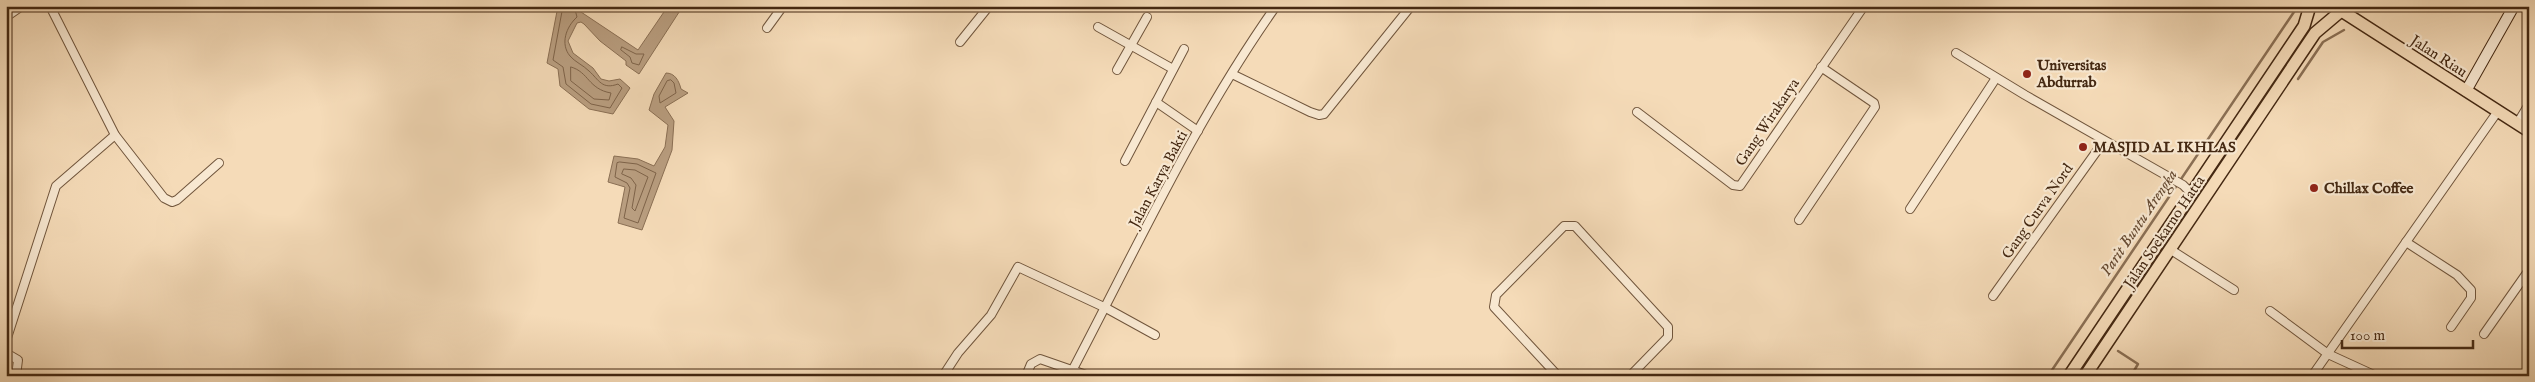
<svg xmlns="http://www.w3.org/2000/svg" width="2535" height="382" viewBox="0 0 2535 382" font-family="'IM FELL English',serif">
  <rect width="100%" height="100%" fill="#f5dbb8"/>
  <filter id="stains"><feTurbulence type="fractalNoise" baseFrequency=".004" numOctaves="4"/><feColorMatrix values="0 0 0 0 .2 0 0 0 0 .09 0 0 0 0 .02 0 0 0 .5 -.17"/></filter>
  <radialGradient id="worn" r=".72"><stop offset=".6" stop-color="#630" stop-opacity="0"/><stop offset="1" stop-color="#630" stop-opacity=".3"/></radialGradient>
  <g fill="#b99e80" stroke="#8a6f54">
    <polygon points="558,6 580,6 578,10 638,50 668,6 683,6 639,74 626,65 626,61 600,41 584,24 581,22 577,23 568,41 573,53 593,68 601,79 609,81 620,79 630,88 613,114 589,109 560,86 558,69 547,63"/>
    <path d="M666 73C675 73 679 81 681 89L688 93 665 107 674 121 672 150 642 230 618 223 625 187 608 182 614 156 638 159 654 166 665 147 668 125 649 110 654 94Z"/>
  </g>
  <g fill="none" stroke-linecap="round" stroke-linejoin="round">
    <g stroke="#7e6349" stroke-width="1">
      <path d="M563 6 553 60 563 67 566 84 591 104 610 108 622 88 618 84C602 90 599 80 589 71 583 65 575 62 570 56 560 44 566 27 577 17L574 6"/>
      <polygon points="622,47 636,54 644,54 639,65 632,63 630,57 621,50"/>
      <path d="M571 67C589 72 588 89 611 93L609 100 594 99 571 81Z"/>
      <polygon points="671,80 674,83 676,93 660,103 659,96 667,81"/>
      <polygon points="620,162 637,164 656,173 638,223 624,218 630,188 627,183 615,177 617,163"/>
      <polygon points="624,169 635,170 648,177 635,211 632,208 636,185 631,178 622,174"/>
    </g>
    <g stroke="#8a6f54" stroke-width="2.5">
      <polyline points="2298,79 2323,42 2344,30"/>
      <polyline points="2118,351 2138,364 2131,376"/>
      <polyline points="2048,376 2298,6"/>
    </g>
    <g stroke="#70553c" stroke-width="10">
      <g id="street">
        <polyline points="50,6 115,135 164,198 172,202 177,200 219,163"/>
        <polyline points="6,17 22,6"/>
        <polyline points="1098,27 1173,69"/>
        <polyline points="767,28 783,6"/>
        <polyline points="960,42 989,6"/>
        <polyline points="1956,53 2025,95 2183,185 2191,193"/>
        <polyline points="1117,70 1147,17"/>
        <polyline points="1232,74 1310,112 1319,115 1324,114 1411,6"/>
        <polyline points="1156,102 1198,131"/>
        <polyline points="1637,112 1733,185 1740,186 1864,6"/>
        <polyline points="2517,124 2529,104"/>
        <polyline points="1125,161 1184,49"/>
        <polyline points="1910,209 1996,78"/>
        <polyline points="1799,220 1875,107 1874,103 1821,67"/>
        <polyline points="2406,242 2457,275 2471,290 2471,298 2451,327"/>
        <polyline points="2171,250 2234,290"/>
        <polyline points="1993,296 2104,141"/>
        <polyline points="2270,311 2328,354 2376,376"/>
        <polyline points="2484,334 2529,270"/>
        <polyline points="6,341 56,186 115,135"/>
        <polyline points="6,353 18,360 16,376"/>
        <path d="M1073 369C1137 247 1196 119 1276 6"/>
        <polyline points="943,376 958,353 991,315 1018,267 1106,308 1155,335"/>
        <polyline points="1026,376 1031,364 1040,359 1089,376"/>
        <polyline points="1558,376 1494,307 1496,295 1564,226 1575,226 1668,327 1668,337 1630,376"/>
        <polyline points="2312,376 2498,111"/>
      </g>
    </g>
    <g stroke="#442812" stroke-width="12">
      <polyline id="secondary" points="2466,91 2514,6"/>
    </g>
    <g stroke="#442812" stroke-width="14">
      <g id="primary">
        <polyline points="2334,6 2529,131"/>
        <polyline points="2069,376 2304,26 2310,6"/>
        <polyline points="2085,376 2315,33 2341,11"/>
      </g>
    </g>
    <use href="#street" stroke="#f8e8d1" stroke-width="8"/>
    <use href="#secondary" stroke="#f8e8d1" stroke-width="10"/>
    <use href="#primary" stroke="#f5dbb8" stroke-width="11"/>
  </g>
  <g fill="#8f2418" stroke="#f8e8d1" stroke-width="2">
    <circle cx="2027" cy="74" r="5"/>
    <circle cx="2083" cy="147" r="5"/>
    <circle cx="2314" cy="188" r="5"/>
  </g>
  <g text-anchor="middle" stroke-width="4.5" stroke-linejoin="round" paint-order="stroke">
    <g font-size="15" fill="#442812" stroke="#f8e8d1">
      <text transform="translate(2439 56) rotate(33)" y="5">Jalan Riau</text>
      <text transform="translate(1767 122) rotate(-56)" y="5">Gang Wirakarya</text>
      <text transform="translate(1158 179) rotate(-62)" y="5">Jalan Karya Bakti</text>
      <text transform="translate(2037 211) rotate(-55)" y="5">Gang Curva Nord</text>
      <text transform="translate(2164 232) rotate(-56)" y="5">Jalan Soekarno Hatta</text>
    </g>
    <g font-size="15" font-weight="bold" fill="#442812" stroke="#f8e8d1" text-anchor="start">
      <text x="2037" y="70">Universitas<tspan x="2037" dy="17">Abdurrab</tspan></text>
      <text x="2093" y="152">MASJID AL IKHLAS</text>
      <text x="2324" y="193">Chillax Coffee</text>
    </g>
    <g font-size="16" font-style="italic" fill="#674b33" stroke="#f8e8d1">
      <text transform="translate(2138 222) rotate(-56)" y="6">Parit Buntu Arengka</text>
    </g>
  </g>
  <rect width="2535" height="382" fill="none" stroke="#f5dbb8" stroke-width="25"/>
  <rect x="8" y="8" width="2520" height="367" fill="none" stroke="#442812" stroke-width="2.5"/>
  <rect x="12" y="12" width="2510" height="357" fill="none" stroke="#442812"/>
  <path d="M2342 340v8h131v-8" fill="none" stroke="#442812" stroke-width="2.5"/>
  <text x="2350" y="340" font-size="15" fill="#442812" stroke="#f8e8d1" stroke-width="4" paint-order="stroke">100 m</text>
  <rect width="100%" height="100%" filter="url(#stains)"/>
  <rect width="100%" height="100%" fill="url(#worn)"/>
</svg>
